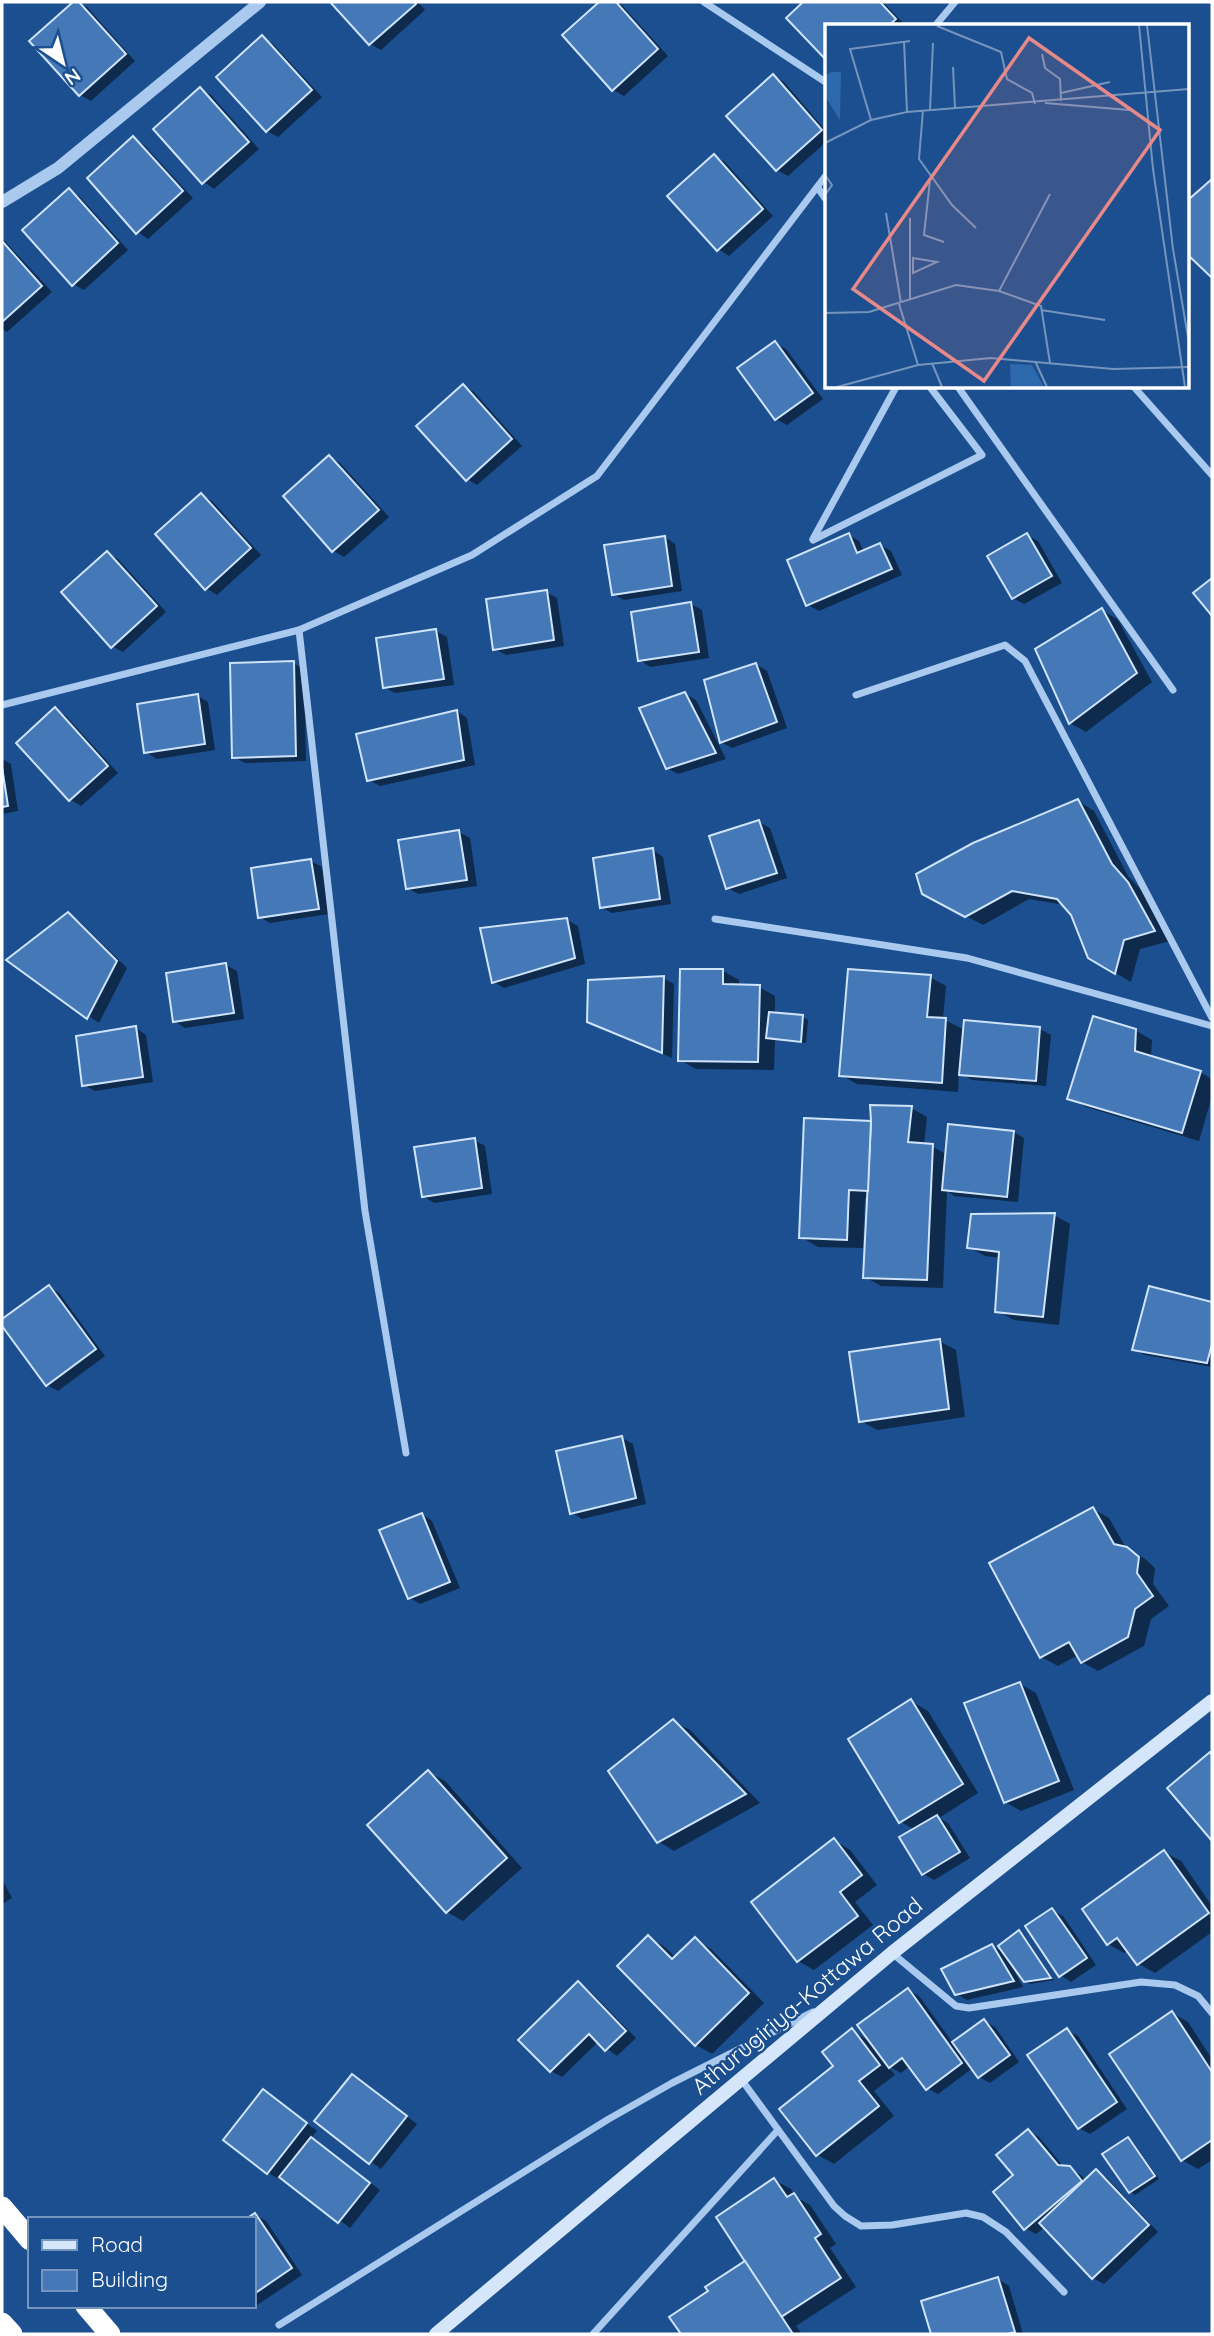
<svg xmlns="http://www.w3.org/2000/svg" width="1214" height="2336" viewBox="0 0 1214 2336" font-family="Quicksand,sans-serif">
  <rect width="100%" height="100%" fill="#1b4f8f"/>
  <g fill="#0007">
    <polygon points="76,2 87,7 135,61 91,101 80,95 32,41"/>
    <polygon points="332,2 418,2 425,10 381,50 370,44"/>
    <polygon points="602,2 619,2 668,56 624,96 613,90 564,36"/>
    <polygon points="806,2 883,2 906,26 827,26 827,58 789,18"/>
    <polygon points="263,38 273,44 322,97 278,137 267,131 218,77"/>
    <polygon points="773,76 784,82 827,132 827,141 788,176 777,170"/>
    <polygon points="200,89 211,95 259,149 214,189 204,182"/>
    <polygon points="134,138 144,145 193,198 148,239 138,232"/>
    <polygon points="714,156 725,162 773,216 729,256 718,249"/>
    <polygon points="1212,182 1212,276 1188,252 1188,203"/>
    <polygon points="69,190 80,197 128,250 84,290 73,284"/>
    <polygon points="2,238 52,292 7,332 2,329"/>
    <polygon points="775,343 786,349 823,399 787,425 776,419"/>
    <polygon points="463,386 474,392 522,446 477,485 467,479"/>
    <polygon points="330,457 340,463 389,517 344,557 334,551 285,496"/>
    <polygon points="201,495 212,501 261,555 217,595 206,588"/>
    <polygon points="849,535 859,541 864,552 880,545 891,551 902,575 819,611 808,605"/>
    <polygon points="1027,535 1038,541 1062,583 1024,604 1013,598"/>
    <polygon points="665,537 675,544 682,591 624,600 613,594"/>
    <polygon points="107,553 118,559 166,612 123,652 112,646"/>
    <polygon points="546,592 557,598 564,646 506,655 495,649"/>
    <polygon points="691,604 702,610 709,658 650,667 640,660"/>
    <polygon points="1102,610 1118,620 1152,682 1086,732 1070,723"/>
    <polygon points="436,631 447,637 454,685 395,693 384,687"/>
    <polygon points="293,663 304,669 306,761 245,763 234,757"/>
    <polygon points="756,664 767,671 787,728 732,748 721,742"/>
    <polygon points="685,694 696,700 726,759 678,774 667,768"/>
    <polygon points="198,696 208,702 215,750 157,759 146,752"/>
    <polygon points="55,709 66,716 118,773 81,806 71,800 19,743"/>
    <polygon points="457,711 467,718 475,765 380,786 369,780"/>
    <polygon points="2,759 11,764 18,811 2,814"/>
    <polygon points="1078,801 1094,811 1128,876 1144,893 1170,941 1140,949 1131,982 1089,957 1072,914 1065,905 1029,899 983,925 940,902"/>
    <polygon points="759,822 770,828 787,878 739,894 728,888"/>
    <polygon points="459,832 470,838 477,886 418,894 407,888"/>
    <polygon points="653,850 663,857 671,904 612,913 601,907"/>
    <polygon points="311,861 322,867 329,914 270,923 260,917"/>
    <polygon points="68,914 79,921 127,968 99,1023 9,960"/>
    <polygon points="567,920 578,926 585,964 504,988 494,982"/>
    <polygon points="226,965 237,971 244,1019 185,1028 174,1021"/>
    <polygon points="723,971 739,980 739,986 759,987 775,996 775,1014 803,1017 808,1020 806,1043 775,1040 774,1070 696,1069 680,1060"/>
    <polygon points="930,977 946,986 943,1019 965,1030 1040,1029 1051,1035 1046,1086 972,1080 959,1072 958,1092 857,1084 841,1075"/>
    <polygon points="663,978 674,984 672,1058 600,1027"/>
    <polygon points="136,1028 146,1035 153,1082 95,1091 84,1085"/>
    <polygon points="1135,1030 1152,1040 1151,1057 1200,1072 1212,1079 1212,1096 1199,1141 1086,1107 1069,1098"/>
    <polygon points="911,1108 927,1117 924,1145 932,1146 947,1155 1014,1132 1024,1138 1018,1202 954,1196 947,1191 943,1288 881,1286 865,1277 870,1199 865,1198 863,1248 818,1247 801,1237 873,1122"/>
    <polygon points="474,1140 485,1146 492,1194 434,1203 423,1196"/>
    <polygon points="1054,1215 1070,1224 1059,1325 1014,1320 997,1311 1001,1258 985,1256 969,1247"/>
    <polygon points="49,1287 59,1293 105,1356 58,1391 47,1385 2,1323"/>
    <polygon points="1150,1288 1212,1304 1212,1367 1145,1355 1134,1349"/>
    <polygon points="939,1341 956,1350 965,1417 877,1430 861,1421"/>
    <polygon points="622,1438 633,1444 646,1504 582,1519 572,1513"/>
    <polygon points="1093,1509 1109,1518 1126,1548 1144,1558 1155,1568 1153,1584 1169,1606 1151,1619 1144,1646 1098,1671 1082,1662 1078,1655 1058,1666 1041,1657"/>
    <polygon points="422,1514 432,1521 460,1588 420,1604 410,1598"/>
    <polygon points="1020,1684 1036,1693 1074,1790 1021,1811 1005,1802"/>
    <polygon points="911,1701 928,1711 978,1793 939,1818 948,1823 970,1858 934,1880 924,1874 915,1830 901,1822"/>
    <polygon points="673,1721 690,1730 760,1803 674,1851 658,1841"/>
    <polygon points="428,1772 445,1781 522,1868 463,1921 447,1912"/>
    <polygon points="834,1840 850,1850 877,1885 855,1902 873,1925 814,1970 798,1961"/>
    <polygon points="1164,1852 1181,1861 1212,1906 1212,1932 1155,1973 1139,1964 1128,1950 1124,1953 1108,1944"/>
    <polygon points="2,1879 12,1898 2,1904"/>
    <polygon points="1052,1910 1063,1916 1096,1965 1071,1982 1060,1975"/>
    <polygon points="1019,1933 1024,1935 1054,1980 1030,1984 1025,1981 1014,1966 1012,1967 1023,1987 967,2000 956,1994 992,1946 1005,1953"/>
    <polygon points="648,1937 665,1947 676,1958 695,1939 711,1949 764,2003 712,2054 696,2045"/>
    <polygon points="578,1984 589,1990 636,2038 617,2056 598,2042 562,2077 551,2071"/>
    <polygon points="908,1990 919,1996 953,2043 984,2021 995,2027 1019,2062 990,2083 979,2077 973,2068 938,2094 927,2088 910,2066 901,2073 888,2066 895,2075 874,2091 894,2116 834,2164 818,2155 781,2109 836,2066 852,2031 873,2043"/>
    <polygon points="1172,2013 1188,2022 1212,2059 1212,2160 1198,2169 1182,2160"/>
    <polygon points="1067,2030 1078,2036 1127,2109 1090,2134 1079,2128"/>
    <polygon points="363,2082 417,2124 381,2169 317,2121"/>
    <polygon points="263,2091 317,2131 310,2139 380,2190 350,2228 281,2176 279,2179 268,2173 225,2139"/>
    <polygon points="1028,2131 1039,2137 1064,2167 1081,2175 1086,2181 1096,2171 1107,2178 1158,2232 1104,2284 1093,2278 1045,2227 1036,2234 1025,2228 1015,2176"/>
    <polygon points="1128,2139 1133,2142 1159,2179 1135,2195 1131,2192"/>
    <polygon points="774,2180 791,2189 796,2197 810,2205 836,2244 830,2248 856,2287 796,2326 802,2334 683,2334 671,2317 710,2291 747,2262"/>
    <polygon points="255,2215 266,2221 302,2275 257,2305 254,2303"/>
    <polygon points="998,2279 1009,2286 1023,2334 933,2334 923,2302"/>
  </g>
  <g fill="#4478b7" stroke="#cfe3fa" stroke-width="2">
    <polygon points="73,2 79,2 126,54 79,96 29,41"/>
    <polygon points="330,2 414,2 416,4 369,45"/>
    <polygon points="599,2 616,2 658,49 612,91 562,35"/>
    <polygon points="803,2 880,2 896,19 888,26 827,26 827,61 786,18"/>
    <polygon points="262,35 312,90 266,132 216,77"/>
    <polygon points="773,74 822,130 776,171 726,116"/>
    <polygon points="200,87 249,142 202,184 153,129"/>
    <polygon points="133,136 183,191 136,234 87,178"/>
    <polygon points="714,154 763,209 717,251 667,196"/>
    <polygon points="1212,179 1212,278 1188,255 1188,200"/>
    <polygon points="69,188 118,243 72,286 22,230"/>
    <polygon points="2,241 42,286 2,322"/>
    <polygon points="775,341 813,393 775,420 737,368"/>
    <polygon points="463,384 512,439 466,481 416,426"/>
    <polygon points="329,455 379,510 332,552 283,496"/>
    <polygon points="201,493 251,548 205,590 155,534"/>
    <polygon points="849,533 857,553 880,543 892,569 806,606 787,560"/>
    <polygon points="1027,533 1052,576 1012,599 987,556"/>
    <polygon points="665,536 672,586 612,595 604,545"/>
    <polygon points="107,551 157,606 111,648 61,592"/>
    <polygon points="1212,578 1212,616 1193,593"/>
    <polygon points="547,590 554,640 493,650 486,599"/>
    <polygon points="691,602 699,652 638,661 631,612"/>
    <polygon points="1102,608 1137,673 1069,724 1035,649"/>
    <polygon points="436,629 444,679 383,688 376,638"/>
    <polygon points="294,661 296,756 232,758 230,663"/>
    <polygon points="756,663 777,722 720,743 704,680"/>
    <polygon points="685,692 716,753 666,769 639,708"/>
    <polygon points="198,694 205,744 144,753 137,704"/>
    <polygon points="55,707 108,766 69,801 16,743"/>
    <polygon points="457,710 464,760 367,781 356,734"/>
    <polygon points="2,767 8,806 2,807"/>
    <polygon points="1078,799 1112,864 1128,882 1155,931 1124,940 1115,974 1088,958 1071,915 1057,899 1012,891 965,917 922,894 916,874 973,843"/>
    <polygon points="759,820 777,873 726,889 709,836"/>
    <polygon points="459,830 467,880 406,889 398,840"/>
    <polygon points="653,848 660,899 600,908 593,858"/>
    <polygon points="311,859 319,909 258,918 251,868"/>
    <polygon points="68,912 117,961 87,1019 6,960"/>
    <polygon points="567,918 575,958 492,983 480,928"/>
    <polygon points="226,963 234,1013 173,1022 166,973"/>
    <polygon points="680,969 723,969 723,984 760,985 758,1062 678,1061"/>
    <polygon points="848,969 931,975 927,1017 946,1018 942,1083 839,1076"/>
    <polygon points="664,976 662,1053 587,1022 588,980"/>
    <polygon points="769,1012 803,1015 801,1042 766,1038"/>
    <polygon points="1093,1016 1136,1029 1135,1051 1201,1071 1182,1133 1067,1099"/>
    <polygon points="964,1020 1040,1027 1036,1081 959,1075"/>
    <polygon points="136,1026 143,1077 82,1086 76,1036"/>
    <polygon points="870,1105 912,1106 908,1142 933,1144 927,1280 863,1278 871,1121"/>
    <polygon points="804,1118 871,1121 868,1191 849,1190 847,1240 799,1238"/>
    <polygon points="948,1124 1014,1131 1007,1197 942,1190"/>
    <polygon points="475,1138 482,1188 422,1197 414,1147"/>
    <polygon points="1055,1213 1043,1317 995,1312 999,1252 967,1248 971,1214"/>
    <polygon points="49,1285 96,1349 46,1386 2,1326 2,1319"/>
    <polygon points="1149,1286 1212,1302 1212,1344 1207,1363 1132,1350"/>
    <polygon points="940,1339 949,1409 859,1422 849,1352"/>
    <polygon points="622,1436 636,1498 570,1514 556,1451"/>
    <polygon points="1093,1507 1114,1544 1127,1547 1139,1557 1137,1573 1153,1596 1135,1609 1128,1637 1081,1663 1069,1642 1040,1658 989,1563"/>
    <polygon points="422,1513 450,1582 408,1599 379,1530"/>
    <polygon points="1020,1682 1059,1781 1004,1803 964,1703"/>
    <polygon points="911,1699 963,1784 899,1823 848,1739"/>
    <polygon points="673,1719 746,1794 657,1843 608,1771"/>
    <polygon points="1210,1752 1212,1755 1212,1841 1167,1788"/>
    <polygon points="428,1770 507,1858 446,1913 367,1825"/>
    <polygon points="937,1815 960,1852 922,1875 899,1837"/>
    <polygon points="834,1838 862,1875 840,1892 858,1916 797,1962 751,1902"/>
    <polygon points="1164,1850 1209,1913 1137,1965 1117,1938 1107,1945 1082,1909"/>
    <polygon points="1052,1908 1087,1958 1059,1977 1025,1926"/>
    <polygon points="1019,1930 1051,1978 1024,1982 998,1946"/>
    <polygon points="648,1935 672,1959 695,1937 749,1993 695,2046 617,1966"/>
    <polygon points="992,1944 1014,1981 955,1995 941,1969"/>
    <polygon points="578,1981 626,2031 605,2051 589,2034 550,2072 518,2040"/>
    <polygon points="908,1988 962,2063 926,2090 902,2058 889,2068 857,2025"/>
    <polygon points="1172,2011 1212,2072 1212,2140 1181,2161 1109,2054"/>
    <polygon points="984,2019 1010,2055 978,2078 952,2042"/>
    <polygon points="852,2028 880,2065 859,2081 879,2106 816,2156 779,2109 833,2066 822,2052"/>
    <polygon points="1067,2028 1117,2102 1078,2129 1027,2055"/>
    <polygon points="352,2074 407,2116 369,2164 314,2121"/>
    <polygon points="263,2089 307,2123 267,2174 223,2140"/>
    <polygon points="1028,2129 1058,2165 1070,2166 1082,2181 1024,2230 993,2192 1013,2175 996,2155"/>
    <polygon points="311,2137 370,2183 338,2223 279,2177"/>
    <polygon points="1128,2137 1155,2176 1129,2193 1102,2154"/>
    <polygon points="1096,2169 1149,2225 1092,2279 1039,2223"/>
    <polygon points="774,2178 787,2197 794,2193 821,2234 815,2238 841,2278 781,2317 716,2217"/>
    <polygon points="255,2213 292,2268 254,2294 254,2219 246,2219"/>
    <polygon points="745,2261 793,2334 681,2334 669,2317 708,2291 705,2287"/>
    <polygon points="998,2277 1015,2332 1007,2334 931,2334 921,2301"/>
  </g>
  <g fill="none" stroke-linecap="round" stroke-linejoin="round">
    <g stroke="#a9c9ee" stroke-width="7">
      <polyline points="704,2 827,83"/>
      <polyline points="935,26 955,2"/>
      <polyline points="818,188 827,201"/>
      <polyline points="958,387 1173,690"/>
      <polyline points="1134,387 1212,475"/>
      <polyline points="813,539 896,387"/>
      <polyline points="813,540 982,455 930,387"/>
      <polyline points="299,630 365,1211 406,1453"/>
      <polyline points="856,695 1005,645 1025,661 1212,1018"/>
      <polyline points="2,705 299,630 472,555 597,476 827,174"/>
      <polyline points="715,919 967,958 1212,1026"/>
      <polyline points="892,1953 956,2006 969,2008 1141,1982 1175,1985 1198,1996 1212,2013"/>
      <polyline points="741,2079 834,2206 845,2216 861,2226 892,2225 966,2213 983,2217 1006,2232 1064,2292"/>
      <polyline points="279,2325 607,2120 672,2083 813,2012"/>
      <polyline points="593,2334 778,2130"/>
    </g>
    <polyline stroke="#a9c9ee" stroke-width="12" points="2,202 58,168 260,2"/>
    <polyline stroke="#d6e6fa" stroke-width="14" points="436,2334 892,1953 1212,1701"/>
    <g stroke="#fff" stroke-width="21">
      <polyline points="2,2207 30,2240"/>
      <polyline points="86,2306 110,2334"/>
      <polyline points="2,2323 12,2334"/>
    </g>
  </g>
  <g text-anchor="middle" stroke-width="5" stroke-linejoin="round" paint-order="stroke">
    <g font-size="23" fill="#fff" stroke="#1b4f8f">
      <text transform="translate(807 1996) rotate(-40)" y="8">Athurugiriya-Kottawa Road</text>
    </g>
  </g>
  <g transform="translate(825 24)">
    <rect width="364" height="364" fill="#1b4f8f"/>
    <path d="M6 48H16L15 96 0 72V52ZM185 340 207 341 219 363H186Z" fill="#2e69ad"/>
    <path fill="none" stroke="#7695bc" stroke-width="2" d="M314 1 328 145 360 363M322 1 348 225 364 319M112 2 176 28 182 55 207 69 210 80M79 17 82 88M217 30 220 44 235 55 236 77M128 43 130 84M236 69 285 58M220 79 304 86M98 86 94 135 127 181 151 204M105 86 108 19M46 96 25 25 85 17M0 119 46 96 82 88 364 65M0 151 7 161 0 171M105 156 99 211 119 218M61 189 76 279M85 194V275M88 234 112 238 88 249ZM174 267 225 170M74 280 93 341M216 286 280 296M0 289 44 288 131 261 174 267 216 282 225 339M210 337 222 363M107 339 117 363M12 363 93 341 166 334 288 345 364 343"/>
    <path fill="#e88989" fill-opacity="0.15" stroke="#e88989" stroke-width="3.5" d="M204 14 335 106 159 357 28 265Z"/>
    <rect width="364" height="364" fill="none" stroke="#fff" stroke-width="3.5"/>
  </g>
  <rect width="1214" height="2336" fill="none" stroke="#ffffff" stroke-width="7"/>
  <rect x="28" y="2217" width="228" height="91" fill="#1b4f8f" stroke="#7695bc" stroke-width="2"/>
  <rect x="42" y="2240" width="35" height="10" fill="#d6e6fa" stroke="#7695bc" stroke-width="2"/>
  <text x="91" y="2252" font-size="21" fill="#ffffff">Road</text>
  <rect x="42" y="2270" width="35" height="21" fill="#4478b7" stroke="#7695bc" stroke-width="2"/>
  <text x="91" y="2287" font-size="21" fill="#ffffff">Building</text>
  <g transform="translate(63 63) rotate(145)" stroke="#1b4f8f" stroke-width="5" paint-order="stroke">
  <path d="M0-5L12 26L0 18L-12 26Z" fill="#ffffff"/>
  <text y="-10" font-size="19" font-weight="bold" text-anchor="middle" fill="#ffffff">N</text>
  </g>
</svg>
